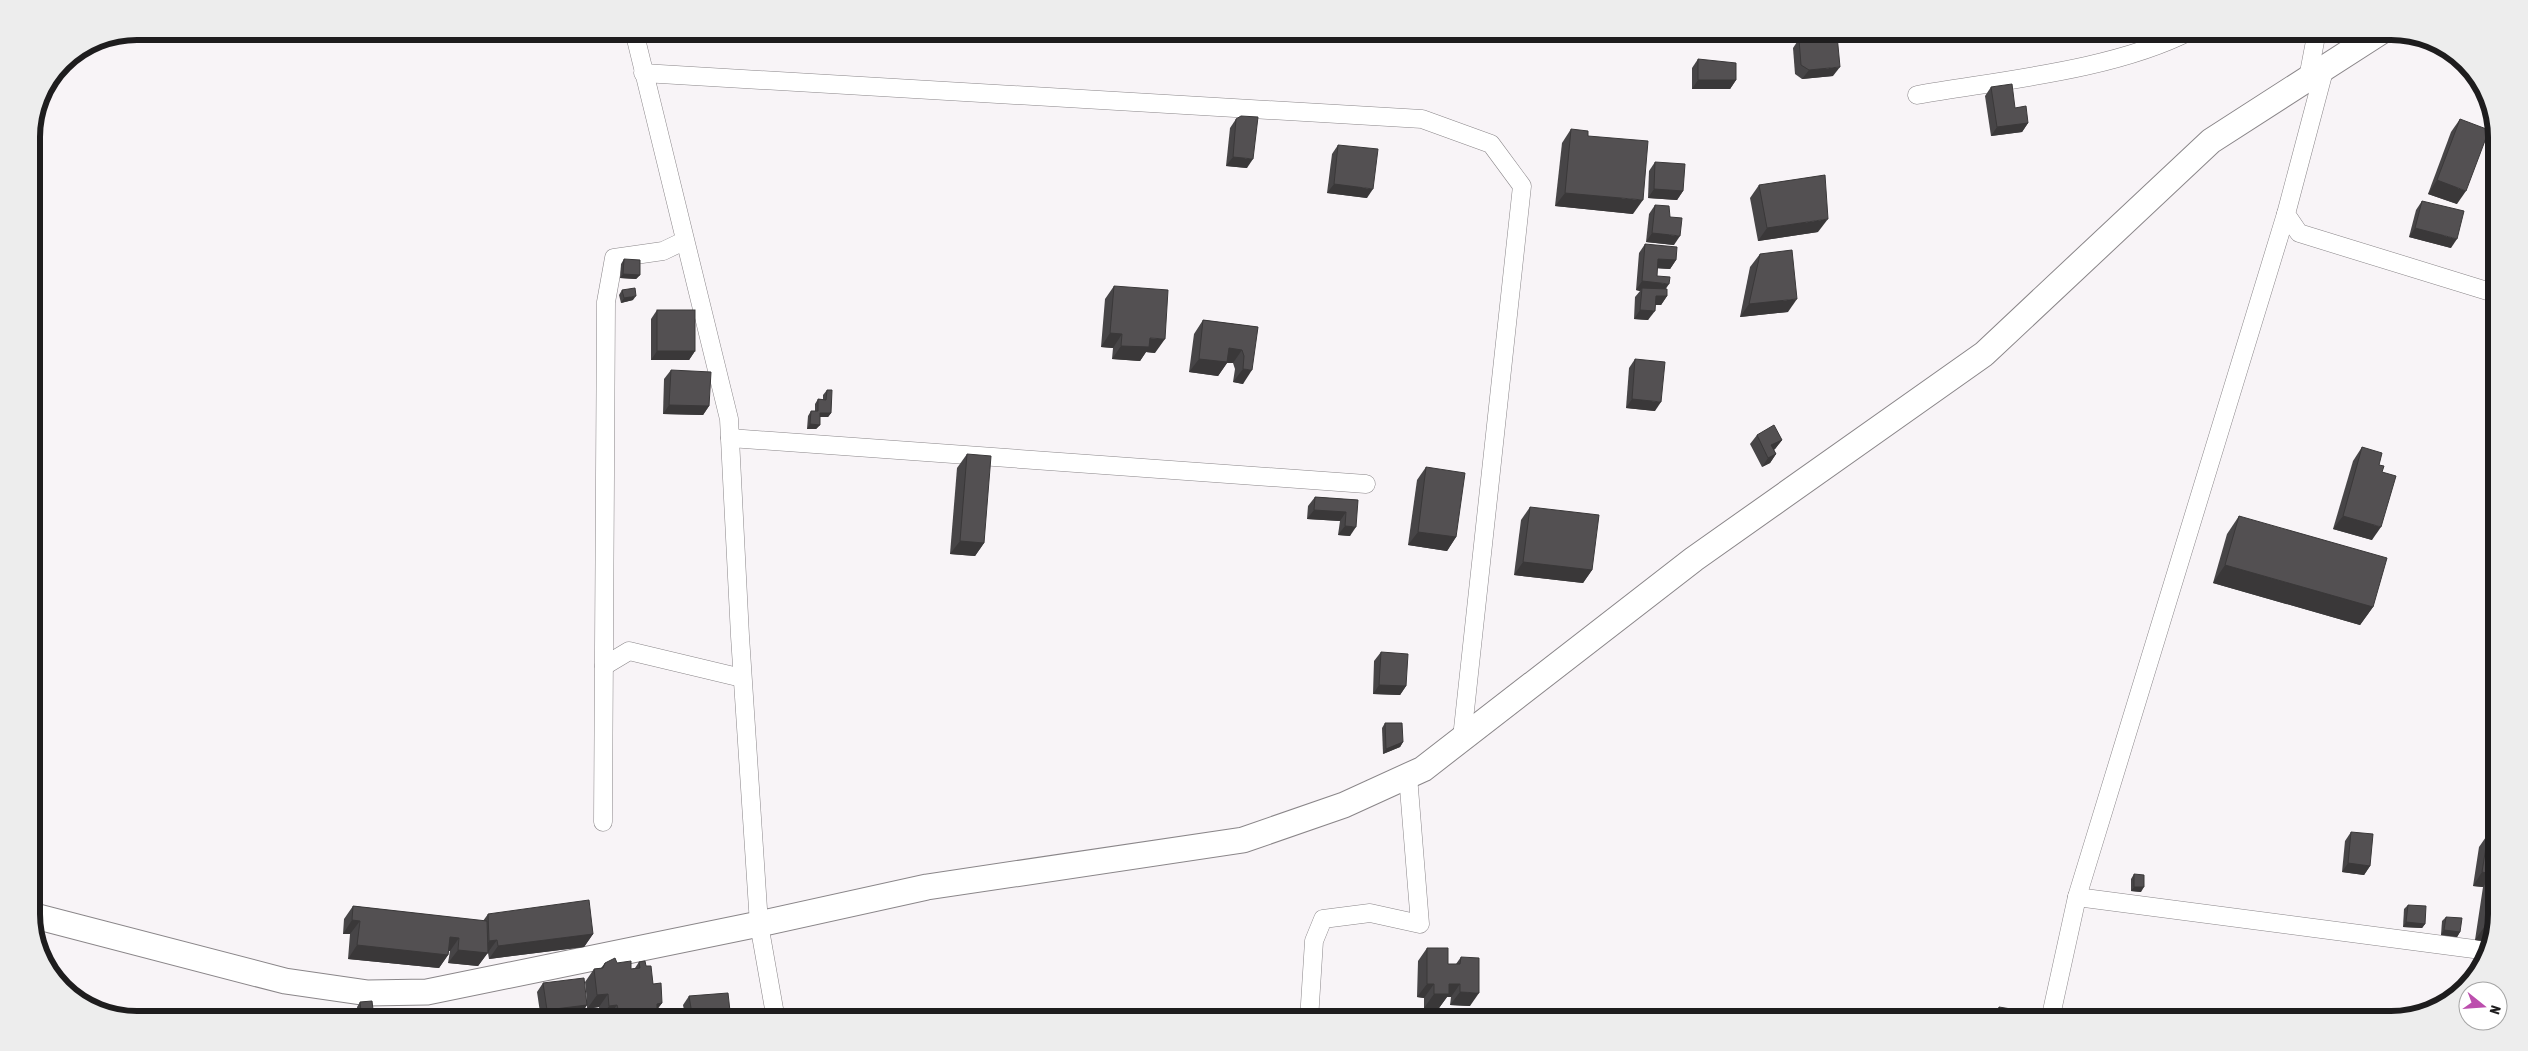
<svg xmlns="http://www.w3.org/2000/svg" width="2528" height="1051" viewBox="0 0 2528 1051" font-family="'Asap Condensed',sans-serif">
  <rect width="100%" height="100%" fill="#f8f4f7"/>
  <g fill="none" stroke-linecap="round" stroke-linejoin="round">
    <g stroke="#8a8689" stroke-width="19">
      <g id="street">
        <polyline points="634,31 729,419 740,636 759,924 776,1020"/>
        <polyline points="2325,67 2286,214 2299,233 2497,294"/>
        <polyline points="643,73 1422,119 1491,144 1522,186 1462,738"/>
        <polyline points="2308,78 2317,31"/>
        <path d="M1917 95C2002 80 2114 70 2190 31"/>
        <polyline points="2286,214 2077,897 2489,951"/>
        <polyline points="730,438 1366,484"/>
        <polyline points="604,666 629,651 742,678"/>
        <polyline points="603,822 606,302 614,258 663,251 684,241"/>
        <polyline points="1309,1020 1314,941 1323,919 1370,913 1420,924 1408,776"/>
        <polyline points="2050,1020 2077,897"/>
      </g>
    </g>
    <g stroke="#8a8689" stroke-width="27">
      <polyline id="secondary" points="31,915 285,981 368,993 427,992 759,924 927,887 1243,840 1344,805 1423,769 1694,559 1984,354 2211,141 2382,31"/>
    </g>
    <use href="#street" stroke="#fff" stroke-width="18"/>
    <use href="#secondary" stroke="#fff" stroke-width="25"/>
  </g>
  <g fill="#474547">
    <polygon points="1799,39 1833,76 1802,79 1795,74 1793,48"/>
    <polygon points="1698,59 1736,80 1730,89 1692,89 1692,68"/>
    <polygon points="1991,87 2015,108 2028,123 2022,132 1991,136 1985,96"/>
    <polygon points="1236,119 1247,168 1226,166 1230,128"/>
    <polygon points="2460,119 2457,204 2428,194 2451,132"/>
    <polygon points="1571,129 1633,214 1555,206 1562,143"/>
    <polygon points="1338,145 1367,198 1327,193 1332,154"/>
    <polygon points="1655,162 1683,191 1677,200 1648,198 1649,171"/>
    <polygon points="1759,185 1818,232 1758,241 1750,198"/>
    <polygon points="2422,201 2451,248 2409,237 2416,210"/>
    <polygon points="1655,205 1674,245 1646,242 1649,214"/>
    <polygon points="1645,244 1676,260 1670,269 1657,268 1657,276 1665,289 1667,296 1661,305 1655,305 1648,320 1634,319 1635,297 1640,291 1636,290 1639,253"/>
    <polygon points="1760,254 1788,312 1740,317 1750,267"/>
    <polygon points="624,259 640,275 636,279 620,278 621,264"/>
    <polygon points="1114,286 1155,353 1146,352 1140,361 1112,359 1113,348 1101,347 1105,299"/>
    <polygon points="622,290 633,300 621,303 619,295"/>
    <polygon points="657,310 695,351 689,360 651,360 651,319"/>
    <polygon points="1203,320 1258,327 1243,384 1233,382 1235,369 1233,363 1227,363 1218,376 1189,372 1194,334"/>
    <polygon points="1635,359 1655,411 1626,408 1629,368"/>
    <polygon points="671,370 709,406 703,415 663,414 664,379"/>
    <polygon points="827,390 831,413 828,417 820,417 820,425 816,429 807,429 808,416 811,411 815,411 815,404 818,399 823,400 823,395"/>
    <polygon points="2497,420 2497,451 2487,448"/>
    <polygon points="1757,435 1782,440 1775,449 1774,450 1776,454 1770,463 1762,467 1750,444"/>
    <polygon points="2362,447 2379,465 2382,472 2372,540 2333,529 2353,461"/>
    <polygon points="967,454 984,543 975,556 950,554 957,468"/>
    <polygon points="1426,467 1456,537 1447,551 1408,545 1417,480"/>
    <polygon points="1315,497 1358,500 1350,536 1338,535 1340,521 1307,519 1308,506"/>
    <polygon points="1530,507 1592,570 1583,583 1514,575 1521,520"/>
    <polygon points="2239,516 2373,607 2360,625 2213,583 2227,534"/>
    <polygon points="1381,652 1406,686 1400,695 1373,694 1374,661"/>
    <polygon points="1385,723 1403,742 1400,747 1383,754 1382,728"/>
    <polygon points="2351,832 2370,866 2364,875 2342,872 2345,841"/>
    <polygon points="2488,834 2497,914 2491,942 2475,940 2483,887 2473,886 2479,847"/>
    <polygon points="2134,874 2141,892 2131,891 2131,879"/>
    <polygon points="2408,905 2425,924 2422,928 2403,927 2404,909"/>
    <polygon points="353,906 483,921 488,914 593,934 584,947 489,959 488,953 487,954 478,966 448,963 450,951 449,951 448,955 439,968 348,959 350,934 343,934 344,919"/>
    <polygon points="2446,917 2460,932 2457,937 2441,935 2442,921"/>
    <polygon points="1427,948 1448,964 1456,964 1461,957 1470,1006 1450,1005 1451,997 1447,997 1439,1008 1424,1008 1424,998 1417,997 1418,961"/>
    <polygon points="639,962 646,966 653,984 662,1003 649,1020 600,1019 599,1007 587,1009 587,1005 581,1014 541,1019 537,992 543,983 587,1001 585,982 594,969 601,968 605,963 617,963 631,969 635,968"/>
    <polygon points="689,996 731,1020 686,1020 683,1005"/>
    <polygon points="360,1002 374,1018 373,1020 359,1020 357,1007"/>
    <polygon points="1999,1007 2022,1020 1992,1020 1993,1016"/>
  </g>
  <g fill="#3a3839">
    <polygon points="1840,67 1833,76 1802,79 1809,70"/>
    <polygon points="1698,80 1736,80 1730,89 1692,89"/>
    <polygon points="2028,123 2022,132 1991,136 1997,127"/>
    <polygon points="1233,157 1253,159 1247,168 1226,166"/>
    <polygon points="2437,180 2466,191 2457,204 2428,194"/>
    <polygon points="1334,184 1373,189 1367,198 1327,193"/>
    <polygon points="1654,189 1683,191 1677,200 1648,198"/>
    <polygon points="1565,193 1643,200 1633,214 1555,206"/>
    <polygon points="1828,219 1818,232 1758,241 1767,228"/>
    <polygon points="2415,228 2457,239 2451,248 2409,237"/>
    <polygon points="1652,233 1680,236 1674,245 1646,242"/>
    <polygon points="1658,259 1676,260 1670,269 1652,268"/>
    <polygon points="623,274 640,275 636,279 620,278"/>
    <polygon points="1642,281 1669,284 1663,293 1642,288 1640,291 1636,290"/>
    <polygon points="636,296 633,300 621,303 624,298"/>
    <polygon points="1656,296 1667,296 1661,305 1649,305"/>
    <polygon points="1797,299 1788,312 1740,317 1749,304"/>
    <polygon points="1640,310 1655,311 1648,320 1634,319"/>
    <polygon points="1110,333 1122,334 1113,348 1101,347"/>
    <polygon points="1150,338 1165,339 1155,353 1146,352 1140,361 1112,359 1121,346"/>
    <polygon points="1229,348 1242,350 1233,363 1227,363 1218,376 1189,372 1199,359"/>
    <polygon points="657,351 695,351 689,360 651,360"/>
    <polygon points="1243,369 1252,370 1243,384 1233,382"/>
    <polygon points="1632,399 1661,402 1655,411 1626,408"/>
    <polygon points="669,405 709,406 703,415 663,414"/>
    <polygon points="820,413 831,413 828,417 817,417"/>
    <polygon points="810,424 820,425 816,429 807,429"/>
    <polygon points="2497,435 2497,451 2487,448"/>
    <polygon points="1782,440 1775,449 1765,454 1771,445"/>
    <polygon points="1776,454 1770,463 1762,467 1768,458"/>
    <polygon points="1314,510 1346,512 1340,521 1307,519"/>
    <polygon points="2343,516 2381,527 2372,540 2333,529"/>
    <polygon points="1345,526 1356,527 1350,536 1338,535"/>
    <polygon points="1418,532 1456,537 1447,551 1408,545"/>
    <polygon points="960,541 984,543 975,556 950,554"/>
    <polygon points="1523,562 1592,570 1583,583 1514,575"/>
    <polygon points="2225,565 2373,607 2360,625 2213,583"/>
    <polygon points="1379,685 1406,686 1400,695 1373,694"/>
    <polygon points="1403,742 1400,747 1383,754 1386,749"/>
    <polygon points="2348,863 2370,866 2364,875 2342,872"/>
    <polygon points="2482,872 2492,874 2483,887 2473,886"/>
    <polygon points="2134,887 2144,887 2141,892 2131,891"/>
    <polygon points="352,920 360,921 350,934 343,934"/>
    <polygon points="2406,922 2425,924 2422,928 2403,927"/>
    <polygon points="2485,926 2494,928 2491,942 2475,940"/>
    <polygon points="2444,930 2460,932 2457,937 2441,935"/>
    <polygon points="593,934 584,947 489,959 498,946"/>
    <polygon points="450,937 459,938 450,951 441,950"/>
    <polygon points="497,940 478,966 448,963 458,950 481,952 489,941"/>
    <polygon points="357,945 448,955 439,968 348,959"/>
    <polygon points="1427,984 1434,984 1424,998 1417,997"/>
    <polygon points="1449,984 1460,984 1451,997 1447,997 1439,1008 1424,1008 1434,994"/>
    <polygon points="1460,992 1479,993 1470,1006 1450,1005"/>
    <polygon points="608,994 599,1007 587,1009 597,995"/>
    <polygon points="662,1003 649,1020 614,1020 619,1013"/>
    <polygon points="587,1005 581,1014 541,1019 547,1010"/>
    <polygon points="617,1005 607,1019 600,1019 609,1006"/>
  </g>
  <g fill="#535052" stroke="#3a3839">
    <polygon points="1837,35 1840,67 1809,70 1801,65 1799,39"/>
    <polygon points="1698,59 1736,63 1736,80 1698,80"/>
    <polygon points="2012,84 2015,108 2026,106 2028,123 1997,127 1991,87"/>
    <polygon points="1241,116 1258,117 1253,159 1233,157 1236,119"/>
    <polygon points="2460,119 2489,130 2466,191 2437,180"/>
    <polygon points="1571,129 1588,131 1588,136 1648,141 1643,200 1565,193"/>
    <polygon points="1338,145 1378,149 1373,189 1334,184"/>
    <polygon points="1655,162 1685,164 1683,191 1654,189"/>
    <polygon points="1825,175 1828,219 1767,228 1759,185"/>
    <polygon points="2422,201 2464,211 2457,239 2415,228"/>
    <polygon points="1655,205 1669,206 1670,217 1682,218 1680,236 1652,233"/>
    <polygon points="1645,244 1677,247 1676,260 1658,259 1657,276 1670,277 1669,284 1642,281"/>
    <polygon points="1792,250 1797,299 1749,304 1760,254"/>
    <polygon points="624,259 640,260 640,275 623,274"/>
    <polygon points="1114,286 1168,290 1165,339 1150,338 1149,347 1121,346 1122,334 1110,333"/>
    <polygon points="635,288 636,296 624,298 622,290"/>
    <polygon points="1642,288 1667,289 1667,296 1656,296 1655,311 1640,310"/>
    <rect x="657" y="310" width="38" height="41"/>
    <polygon points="1203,320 1258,327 1252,370 1243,369 1244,356 1242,350 1229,348 1227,362 1199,359"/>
    <polygon points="1635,359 1665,362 1661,402 1632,399"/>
    <polygon points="671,370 711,372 709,406 669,405"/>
    <polygon points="827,390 832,390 831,413 820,413 820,425 810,424 811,411 818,411 818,399 826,400"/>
    <polygon points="1774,425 1782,440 1771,445 1776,454 1768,458 1757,435"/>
    <polygon points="2362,447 2382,453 2379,465 2384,466 2382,472 2396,476 2381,527 2343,516"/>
    <polygon points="967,454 991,456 984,543 960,541"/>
    <polygon points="1426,467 1465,473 1456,537 1418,532"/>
    <polygon points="1315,497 1358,500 1356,527 1345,526 1346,512 1314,510"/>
    <polygon points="1530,507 1599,515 1592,570 1523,562"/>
    <polygon points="2239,516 2387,558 2373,607 2225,565"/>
    <polygon points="1381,652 1408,654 1406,686 1379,685"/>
    <polygon points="1385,723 1402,723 1403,742 1386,749"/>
    <polygon points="2351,832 2373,834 2370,866 2348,863"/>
    <polygon points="2488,834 2497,835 2497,914 2494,928 2485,926 2492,874 2482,872"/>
    <polygon points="2134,874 2144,875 2144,887 2134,887"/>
    <polygon points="589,900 593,934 498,946 497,940 489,941 488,914"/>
    <polygon points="2408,905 2426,906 2425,924 2406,922"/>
    <polygon points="353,906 487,921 488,953 458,950 459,938 450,937 448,955 357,945 360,921 352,920"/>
    <polygon points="2446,917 2462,918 2460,932 2444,930"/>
    <polygon points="1427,948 1448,948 1448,964 1460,964 1461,957 1479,958 1479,993 1460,992 1460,984 1449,984 1449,994 1434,994 1434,984 1427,984"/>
    <polygon points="615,958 617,963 631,961 631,969 640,968 639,962 645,961 646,966 651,966 653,984 661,983 662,1003 657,1004 657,1009 619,1013 617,1005 609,1006 608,994 597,995 594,969 603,968 605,963"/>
    <polygon points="584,978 587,1005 547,1010 543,983"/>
    <polygon points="728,993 731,1020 693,1020 689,996"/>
    <polygon points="372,1001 374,1018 362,1020 360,1002"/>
    <polygon points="1999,1007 2023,1011 2022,1020 1997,1020"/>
  </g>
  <path d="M0 0H2528V1051H0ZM137 40H2391A97 97 0 0 1 2488 137V914A97 97 0 0 1 2391 1011H137A97 97 0 0 1 40 914V137A97 97 0 0 1 137 40Z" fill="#ededed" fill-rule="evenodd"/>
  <path fill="none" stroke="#1e1d1e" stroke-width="6" d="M137 40H2391A97 97 0 0 1 2488 137V914A97 97 0 0 1 2391 1011H137A97 97 0 0 1 40 914V137A97 97 0 0 1 137 40Z"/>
  <g transform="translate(2483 1006) rotate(107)"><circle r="24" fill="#ffffff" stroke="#a5a5a5"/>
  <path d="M0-4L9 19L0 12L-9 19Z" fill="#bc4ead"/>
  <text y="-8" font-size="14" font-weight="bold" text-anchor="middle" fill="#1e1d1e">N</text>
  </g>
</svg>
